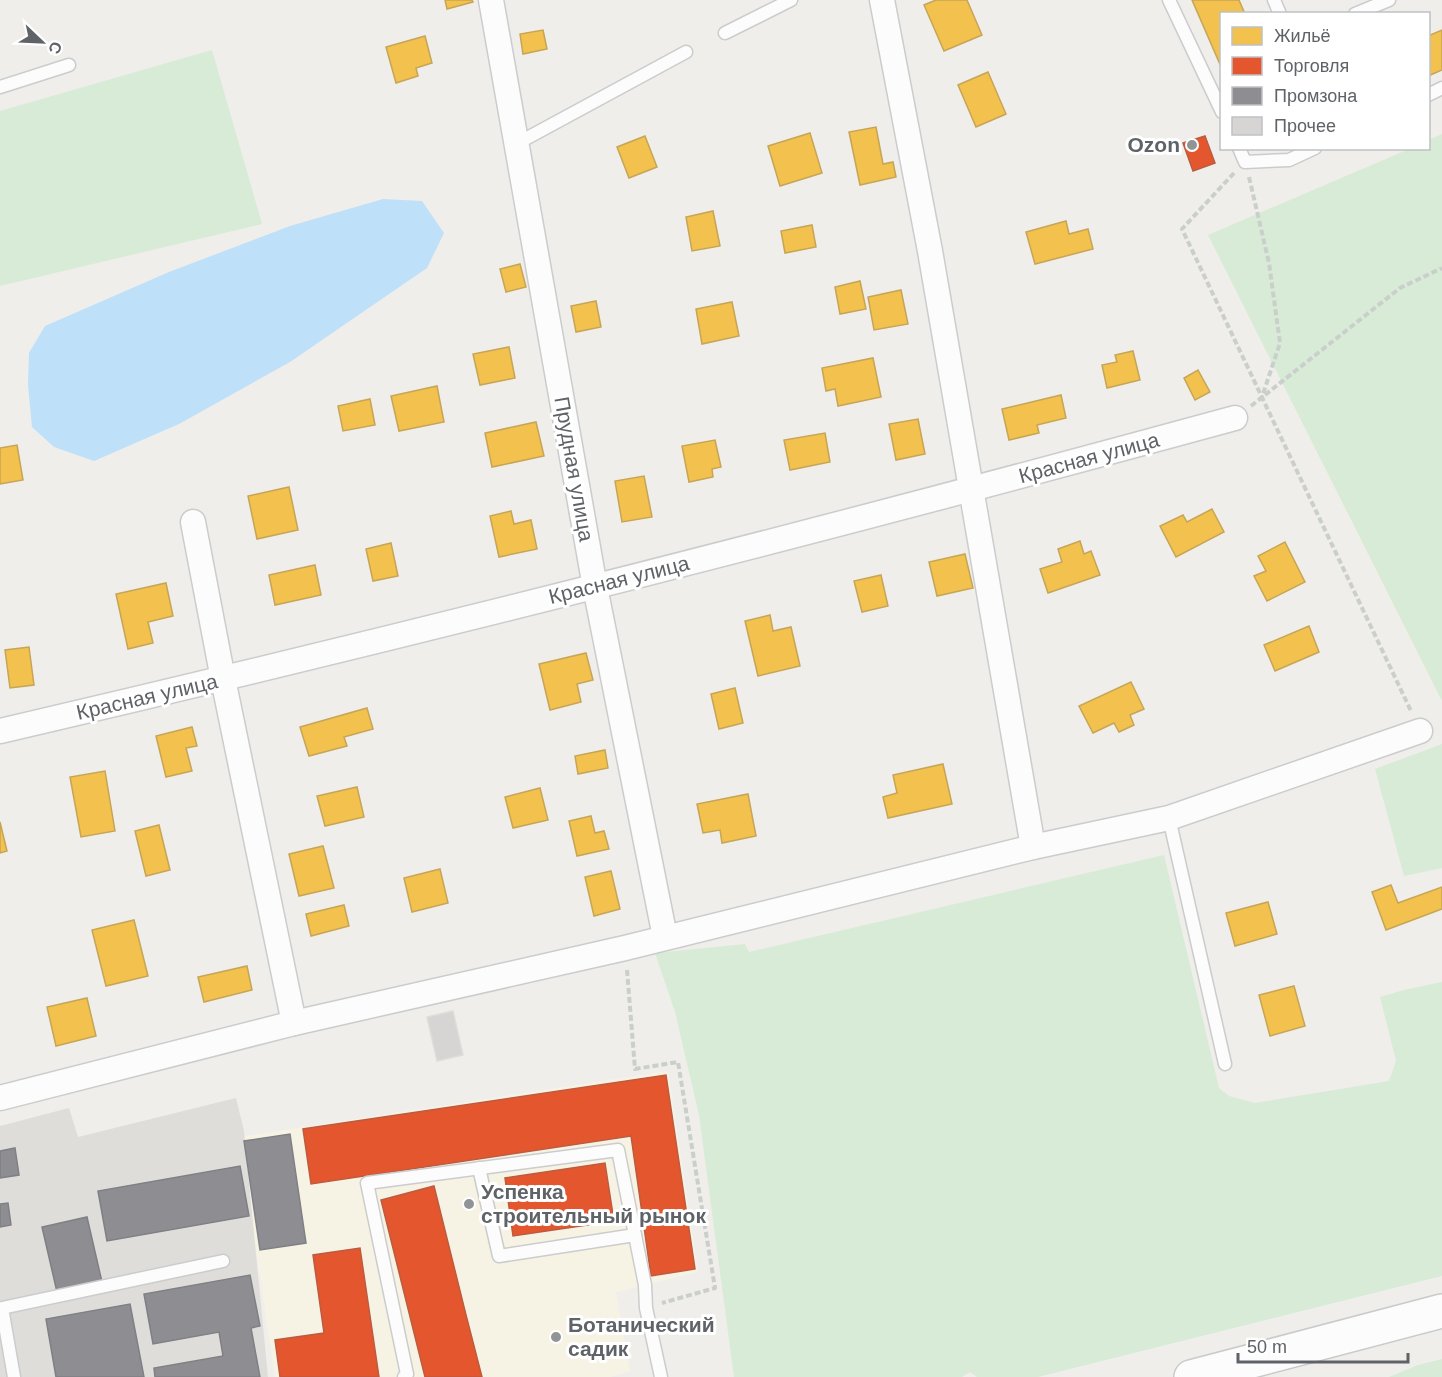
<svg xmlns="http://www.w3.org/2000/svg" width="1442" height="1377" viewBox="0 0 1442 1377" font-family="Arial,sans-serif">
  <rect width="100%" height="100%" fill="#efeeea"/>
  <polygon fill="#f7f3e4" points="668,1071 698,1272 616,1292 630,1371 610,1377 275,1377 239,1137"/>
  <polygon fill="#dfddda" points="236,1098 244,1131 268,1377 0,1377 0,1126 69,1108 78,1137"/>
  <g fill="#d8ebd6">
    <polygon points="212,50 262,224 0,286 0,111"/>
    <polygon points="1442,134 1442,701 1208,235 1409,149 1428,148 1429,140"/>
    <polygon points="1442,744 1442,868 1404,876 1375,769"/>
    <polygon points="1164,855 1219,1088 1229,1096 1255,1103 1389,1081 1396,1061 1380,997 1404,990 1442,982 1442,1276 1038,1377 977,1377 970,1372 962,1377 734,1377 699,1115 675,1012 655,953 745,944 749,952"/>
    <polygon points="1442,1359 1442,1377 1389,1377 1418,1365"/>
  </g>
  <polygon fill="#bfe0f9" points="383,199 422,201 444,233 427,268 290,362 179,424 94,461 54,447 32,427 28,385 29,353 45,326 169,272 290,226"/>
  <g fill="#f2c14e" stroke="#c6a556" stroke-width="1.5">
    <polygon points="445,0 472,0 473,2 447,9"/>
    <polygon points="936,0 967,0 982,35 944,51 924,5"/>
    <polygon points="1192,0 1239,0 1245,14 1222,14 1222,69"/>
    <polygon points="543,30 547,49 523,54 520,34"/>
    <polygon points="1442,30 1442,70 1428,76 1428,36"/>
    <polygon points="425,36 432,63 416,68 418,76 396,83 386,47"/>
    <polygon points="988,72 1006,114 976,127 958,85"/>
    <polygon points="876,127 883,164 893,162 896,177 860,185 849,132"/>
    <polygon points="810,133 822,173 780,186 768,146"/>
    <polygon points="645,136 657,167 629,178 617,147"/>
    <polygon points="713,211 720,246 692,251 686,217"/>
    <polygon points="1066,221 1069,234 1088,229 1093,249 1035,264 1026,232"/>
    <polygon points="812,225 816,247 785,253 781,231"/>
    <polygon points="520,264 526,287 506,292 500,269"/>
    <polygon points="860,281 866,309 840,314 835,287"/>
    <polygon points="901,290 908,324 874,330 868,297"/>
    <polygon points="596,301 601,327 576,332 571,306"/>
    <polygon points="732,302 739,336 702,344 696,309"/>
    <polygon points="509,347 515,378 480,385 473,354"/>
    <polygon points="1133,351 1140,380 1107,388 1102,365 1117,362 1115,355"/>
    <polygon points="873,358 881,397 838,406 835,389 826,391 822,368"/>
    <polygon points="1198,370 1210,392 1195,400 1184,378"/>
    <polygon points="437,386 444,422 399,431 391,396"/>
    <polygon points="1061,395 1066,418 1037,425 1039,433 1009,440 1002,409"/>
    <polygon points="370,399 375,425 343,431 338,406"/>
    <polygon points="918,419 925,454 896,460 889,424"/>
    <polygon points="536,422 544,456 492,467 485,433"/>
    <polygon points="825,433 830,462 790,470 784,440"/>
    <polygon points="715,440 721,467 712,469 713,477 689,482 682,446"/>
    <polygon points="17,445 23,480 0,484 0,448"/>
    <polygon points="644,476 652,517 622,522 615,481"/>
    <polygon points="289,487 298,530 257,539 248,496"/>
    <polygon points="1212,509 1224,532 1176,557 1160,526 1183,515 1187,522"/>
    <polygon points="511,511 514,524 531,520 537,549 499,557 490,516"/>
    <polygon points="1080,541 1084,554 1091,551 1100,575 1048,593 1040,569 1062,562 1058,549"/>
    <polygon points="1285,542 1305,582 1267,601 1254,576 1266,571 1258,556"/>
    <polygon points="391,543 398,576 373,581 366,549"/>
    <polygon points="965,554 973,588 937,596 929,562"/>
    <polygon points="315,565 321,595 275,605 269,575"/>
    <polygon points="881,575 888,606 862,612 854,581"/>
    <polygon points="166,583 173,616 148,622 153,643 128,649 116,594"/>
    <polygon points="770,615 773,631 791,627 800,666 758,676 745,621"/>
    <polygon points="1309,626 1319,652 1275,671 1264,645"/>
    <polygon points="29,647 34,685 10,688 5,650"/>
    <polygon points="586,653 593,680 577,684 581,702 550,710 539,664"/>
    <polygon points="1131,682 1144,709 1130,715 1134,725 1119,732 1114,723 1093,733 1079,706"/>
    <polygon points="735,688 743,723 719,729 711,694"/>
    <polygon points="367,708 373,729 344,737 347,746 309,756 300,727"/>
    <polygon points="192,727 197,746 186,748 192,771 166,777 156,736"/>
    <polygon points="605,750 608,768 578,774 575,756"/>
    <polygon points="943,764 952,804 888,818 883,797 897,793 893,775"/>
    <polygon points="105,771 115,831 81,837 70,777"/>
    <polygon points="357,787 364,817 325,826 317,796"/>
    <polygon points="540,788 548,820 513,828 505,797"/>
    <polygon points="748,794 756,836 722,843 720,830 703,833 697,804"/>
    <polygon points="591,816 595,833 604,831 609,849 577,856 569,821"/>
    <polygon points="0,822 7,851 0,853"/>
    <polygon points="159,825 170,870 146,876 135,831"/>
    <polygon points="323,846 334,888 299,896 289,854"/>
    <polygon points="440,869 448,903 412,912 404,878"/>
    <polygon points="611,871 620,909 594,916 585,877"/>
    <polygon points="1391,885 1398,903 1442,887 1442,909 1386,930 1372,892"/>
    <polygon points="1268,902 1277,934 1235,946 1226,913"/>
    <polygon points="344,905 349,926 311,936 306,914"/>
    <polygon points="134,920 148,976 106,986 92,930"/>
    <polygon points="247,966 252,990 204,1002 198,977"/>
    <polygon points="1294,986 1305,1026 1270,1036 1259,995"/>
    <polygon points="87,998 96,1036 56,1046 47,1007"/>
  </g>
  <g fill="#e4572e" stroke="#bc5b3f" stroke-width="1.5">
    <polygon points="1205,136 1215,163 1193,171 1183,143"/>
    <polygon points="666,1075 695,1269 651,1276 631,1136 311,1184 303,1129"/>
    <polygon points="605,1163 614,1221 513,1236 505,1178"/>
    <polygon points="434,1186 466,1315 482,1377 425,1377 381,1200"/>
    <polygon points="360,1248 379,1377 280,1377 275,1340 324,1333 313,1255"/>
  </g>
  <g fill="#8d8d92" stroke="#7f8085" stroke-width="1.5">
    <polygon points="290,1134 306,1243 260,1250 244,1141"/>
    <polygon points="15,1148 19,1175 0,1178 0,1151"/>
    <polygon points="240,1166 249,1216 107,1241 98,1191"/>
    <polygon points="8,1203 11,1225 0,1227 0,1204"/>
    <polygon points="87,1217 102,1282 57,1292 42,1227"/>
    <polygon points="250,1275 260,1326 251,1328 260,1377 155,1377 154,1368 223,1356 219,1332 153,1344 144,1294"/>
    <polygon points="130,1304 144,1377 56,1377 46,1319"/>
  </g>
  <polygon fill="#d6d5d3" stroke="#deddd9" stroke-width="1.5" points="453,1011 463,1055 437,1061 427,1017"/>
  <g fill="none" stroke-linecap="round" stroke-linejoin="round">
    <g stroke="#cbcccc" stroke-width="15">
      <g id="lane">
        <polyline points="1169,0 1222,112"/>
        <polyline points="1274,0 1280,14"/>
        <polyline points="1355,14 1389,0"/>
        <polyline points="725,33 791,0"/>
        <polyline points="0,87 69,65"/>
        <polyline points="1428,95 1442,88"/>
        <polyline points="516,144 686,52"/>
        <polyline points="1239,148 1245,162 1289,160 1315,148"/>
        <polyline points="1169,818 1225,1064"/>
        <polyline points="479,1168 499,1256 635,1235"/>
        <polyline points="14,1377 2,1308 223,1261"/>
        <polyline points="404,1377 407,1374 367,1183 618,1150 645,1285 646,1308 661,1377"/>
      </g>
    </g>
    <g stroke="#cbcccc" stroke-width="27">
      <g id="street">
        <polyline points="491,0 595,587 665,937"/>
        <polyline points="882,0 930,251 1033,847"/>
        <polyline points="193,522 223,679 294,1023"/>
        <path d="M0 731C414 635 825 530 1235 418"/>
        <polyline points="0,1098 294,1023 625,948 1033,847 1169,818 1420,731"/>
      </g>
    </g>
    <g stroke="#cacacb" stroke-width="36">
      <polyline id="secondary" points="1191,1377 1442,1311"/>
    </g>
    <g stroke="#cacfcc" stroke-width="4" stroke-dasharray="6 3" stroke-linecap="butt">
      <polyline points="1234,173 1182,229 1411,711"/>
      <polyline points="1249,177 1269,263 1280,343 1262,397"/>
      <polyline points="1251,406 1400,288 1442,268"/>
      <polyline points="627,970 635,1069 678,1062 715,1288 662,1303"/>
    </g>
    <use href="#lane" stroke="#fdfcfc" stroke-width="12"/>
    <use href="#street" stroke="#fdfcfc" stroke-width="24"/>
    <use href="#secondary" stroke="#fdfcfc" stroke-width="33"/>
  </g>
  <g fill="#919496" stroke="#fff" stroke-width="2">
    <circle cx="1192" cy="145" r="6"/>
    <circle cx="469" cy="1204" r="6"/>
    <circle cx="556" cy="1337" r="6"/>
  </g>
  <g text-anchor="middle" stroke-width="6" stroke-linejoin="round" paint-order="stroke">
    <g font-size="21" font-weight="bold" fill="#5f6368" stroke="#fff" text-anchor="start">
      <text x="1180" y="152" text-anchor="end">Ozon</text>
      <text x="481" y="1199">Успенка<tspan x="481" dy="24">строительный рынок</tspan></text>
      <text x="568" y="1332">Ботанический<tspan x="568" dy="24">садик</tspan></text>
    </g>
    <g font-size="21" fill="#5f6368" stroke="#fff">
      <text transform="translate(1089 458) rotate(-15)" y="7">Красная улица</text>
      <text transform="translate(574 469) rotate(80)" y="7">Прудная улица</text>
      <text transform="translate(619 580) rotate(-14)" y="7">Красная улица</text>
      <text transform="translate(147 697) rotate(-13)" y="7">Красная улица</text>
    </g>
  </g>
  <rect x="1220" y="12" width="210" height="138" fill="#ffffff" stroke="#bfc1c3" stroke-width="1.5"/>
  <rect x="1232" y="27" width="30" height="18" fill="#f2c14e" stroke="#bfc1c3" stroke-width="1.5"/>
  <text x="1274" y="42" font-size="18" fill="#5f6368">Жильё</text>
  <rect x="1232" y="57" width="30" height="18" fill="#e4572e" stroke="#bfc1c3" stroke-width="1.5"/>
  <text x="1274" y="72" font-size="18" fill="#5f6368">Торговля</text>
  <rect x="1232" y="87" width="30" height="18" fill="#8d8d92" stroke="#bfc1c3" stroke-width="1.5"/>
  <text x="1274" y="102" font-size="18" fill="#5f6368">Промзона</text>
  <rect x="1232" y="117" width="30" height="18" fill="#d6d5d3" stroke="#bfc1c3" stroke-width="1.5"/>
  <text x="1274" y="132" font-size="18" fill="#5f6368">Прочее</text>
  <g transform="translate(42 42) rotate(113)" stroke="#ffffff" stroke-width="4.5" paint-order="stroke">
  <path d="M0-4.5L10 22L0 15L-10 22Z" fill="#5f6368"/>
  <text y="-9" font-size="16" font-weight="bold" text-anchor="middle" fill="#5f6368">С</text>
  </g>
  <path d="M1238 1353v9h170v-9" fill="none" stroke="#5f6368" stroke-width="3"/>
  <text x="1247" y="1353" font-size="18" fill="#5f6368" stroke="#ffffff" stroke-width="4.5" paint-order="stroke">50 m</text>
</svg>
